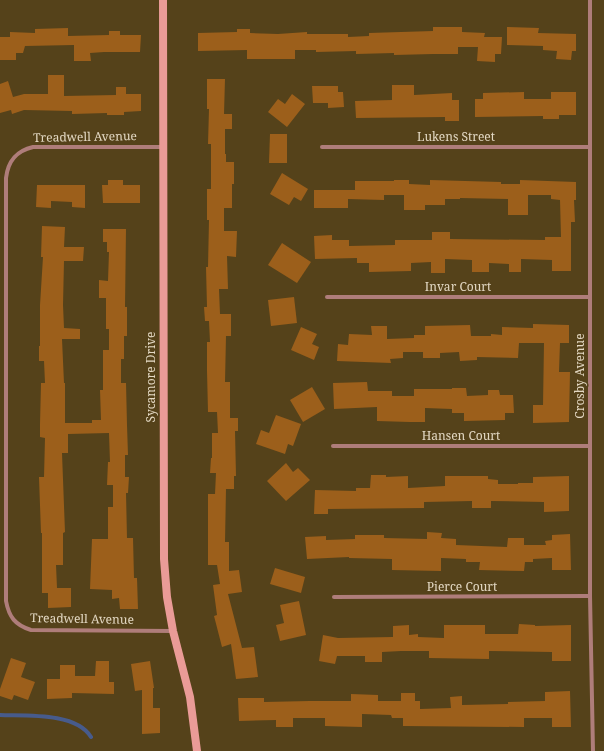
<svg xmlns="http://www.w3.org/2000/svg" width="604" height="751" viewBox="0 0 604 751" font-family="'Noto Serif',serif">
  <rect width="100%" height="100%" fill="#55421a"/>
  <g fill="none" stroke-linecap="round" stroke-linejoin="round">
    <path stroke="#475b8c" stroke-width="4" d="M0 715C25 716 76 712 91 737"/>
  </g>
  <g fill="#9c5f1b">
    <polygon points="433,27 462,27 462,32 485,33 484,37 502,37 501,54 495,54 495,62 477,61 478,47 458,47 458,54 433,54 394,55 394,53 356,54 356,51 316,52 316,50 295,50 295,59 247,59 247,50 198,51 198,33 237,32 237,29 250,29 250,33 278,34 307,32 307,34 348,34 348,37 369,36 369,33 433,31"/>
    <polygon points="507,27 539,28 538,33 576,34 576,51 572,51 571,60 556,59 557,51 543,50 543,46 507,45"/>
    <polygon points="68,28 68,36 109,35 109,31 120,31 120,35 141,35 140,52 104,52 90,53 91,61 74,61 74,45 25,46 23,53 16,53 16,60 0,60 0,37 10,37 10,32 35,33 35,29"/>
    <polygon points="48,75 64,75 64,96 116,95 116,87 126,87 126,94 141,94 141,111 124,112 124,115 107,115 107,113 72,114 72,111 24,110 12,114 11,110 0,113 0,84 8,81 13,97 24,94 48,94"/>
    <polygon points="207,79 225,79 224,114 232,114 232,129 225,129 225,154 226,154 226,162 234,162 234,184 232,184 232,208 224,208 224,231 237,231 236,257 227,256 228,289 219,289 220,314 231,314 231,336 226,336 225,382 230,382 230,418 238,418 238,431 235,431 236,476 234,476 234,489 226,489 225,542 229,542 229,571 239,570 242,592 228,594 242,648 254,647 258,677 236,679 231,644 222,647 214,616 217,615 213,585 220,584 217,565 208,565 208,494 215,494 216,473 210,473 211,458 212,458 212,433 218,433 217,412 208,412 207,371 207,342 210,342 209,321 205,321 204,307 207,307 206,267 208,267 209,220 207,220 207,189 211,189 211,144 208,144 209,109 207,109"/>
    <polygon points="392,85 414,85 414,95 452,93 452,100 459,100 459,121 445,121 445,117 356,118 355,101 392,100"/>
    <polygon points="312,86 338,86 338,92 343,92 344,107 328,108 328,103 313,103"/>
    <polygon points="524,92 524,99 551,99 551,92 576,92 576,115 559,115 559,119 543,119 543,116 475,117 475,99 483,99 483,93"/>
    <polygon points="292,94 305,104 287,127 268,112 278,99 285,104"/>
    <polygon points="270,134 287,134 287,163 269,163"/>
    <polygon points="282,173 308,189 301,201 294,197 289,205 270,194"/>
    <polygon points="108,180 123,180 123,185 140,185 140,203 103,203 102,185 108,185"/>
    <polygon points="394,180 409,180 409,184 430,185 430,180 501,182 501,184 520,184 520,180 576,182 576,200 574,200 575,222 571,222 571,271 552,271 552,260 521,259 521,272 509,272 509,264 489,263 489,272 472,272 472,260 445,259 445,273 431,273 431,262 411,263 411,271 369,272 369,263 357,263 357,258 315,259 314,236 332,235 332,240 349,240 349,246 395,245 395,240 432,240 432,232 450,232 450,239 545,240 545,237 561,237 560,200 551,199 551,195 528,195 528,215 508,215 508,199 460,198 460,199 445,199 445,205 425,205 425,210 404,210 404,195 384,195 384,200 348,199 348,208 314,208 314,190 355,190 355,181 394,181"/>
    <polygon points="37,185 85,185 85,208 72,207 72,202 51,201 51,208 36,207"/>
    <polygon points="42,226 65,227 64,247 84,247 83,261 64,261 63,305 64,328 80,329 80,339 62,339 64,383 65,383 65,423 92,423 92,420 101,420 100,390 103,390 103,350 109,350 109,329 106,329 106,298 99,298 99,280 108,281 109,252 107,252 107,242 103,242 103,229 126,229 125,307 127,307 127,336 124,336 124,359 121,359 121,383 126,383 127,425 128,455 125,455 125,477 129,477 128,493 126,493 127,538 133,538 134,578 137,578 138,609 120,609 119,598 112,599 112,590 90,589 92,539 108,539 108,507 113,507 113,485 107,485 108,462 110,462 109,433 68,434 68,453 62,453 65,532 63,533 63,565 56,565 57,588 71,588 71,607 48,608 48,593 42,593 42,533 41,533 39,477 44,477 45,438 40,437 40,424 41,383 45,383 44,361 39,361 39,346 40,346 40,305 43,257 41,257"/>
    <polygon points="282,243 311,262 297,283 268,265"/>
    <polygon points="294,297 297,323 271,326 268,300"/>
    <polygon points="533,324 569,325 569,343 560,343 559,372 570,372 569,422 533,423 533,405 543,405 544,343 519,343 518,358 477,357 477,360 460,361 459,352 440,353 440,358 423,358 423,352 403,352 403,358 390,359 391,363 337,361 338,344 348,345 349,334 372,335 371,326 387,326 387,339 414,338 414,335 425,335 425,326 470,325 471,336 491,336 491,334 502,335 502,327 533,328"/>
    <polygon points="301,327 317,334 312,344 319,347 314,360 291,350"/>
    <polygon points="367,382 368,391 392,391 392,396 414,396 414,389 452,389 452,388 466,388 467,396 488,395 488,390 499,390 500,395 513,395 514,413 505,413 505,420 464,421 464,413 452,413 452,409 425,408 425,422 410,422 377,421 377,407 334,409 333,383"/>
    <polygon points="312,387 325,409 303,422 290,400"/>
    <polygon points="276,415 301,424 293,446 288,444 285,454 256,444 261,430 269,433"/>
    <polygon points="286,463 293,472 298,468 310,480 286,501 267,481"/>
    <polygon points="371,475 386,475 386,477 408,476 408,488 445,486 445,476 488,476 488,479 498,480 498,484 518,484 518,483 533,483 533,477 569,476 569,511 544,512 544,502 491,501 491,508 472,508 472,501 424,502 424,508 328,509 328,514 314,514 315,490 356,491 356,488 370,488"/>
    <polygon points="427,532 442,533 441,538 456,539 456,545 507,547 508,538 524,538 524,545 546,545 545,541 552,540 552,535 570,534 571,570 552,570 552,558 533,559 533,562 525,562 524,571 479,570 480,562 466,562 466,559 441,558 441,571 392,570 392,559 349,558 349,557 307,559 305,537 326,536 326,540 355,539 355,535 384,535 384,538 427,539"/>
    <polygon points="275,568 305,577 301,593 270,584"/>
    <polygon points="299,601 306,635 280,641 276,625 284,623 280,605"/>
    <polygon points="519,624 535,625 535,626 571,625 571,661 552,661 552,652 489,651 489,659 429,658 429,651 401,651 382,652 382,662 365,662 365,656 337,656 335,664 319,661 323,635 338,638 393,637 393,626 409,625 409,635 418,634 418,637 444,638 444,625 485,625 485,634 518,634"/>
    <polygon points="11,658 26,663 21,677 35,682 28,700 14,695 12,700 0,696 0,689"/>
    <polygon points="96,661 109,661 109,682 114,682 114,694 72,693 72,698 47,699 47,679 60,679 60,665 75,665 75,676 95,676"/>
    <polygon points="150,661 154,688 153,688 153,708 160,708 160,733 142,734 142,690 135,691 131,664"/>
    <polygon points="570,691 571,727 552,727 552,718 524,718 524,727 403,726 403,718 392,718 391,715 362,714 362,727 325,726 325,718 293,718 293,727 276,727 276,720 239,721 238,698 264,698 264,702 310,701 351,701 351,694 378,695 378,701 401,701 401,693 415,693 415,701 420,701 420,709 451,708 450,697 462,696 462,705 508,704 508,702 545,701 545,692"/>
  </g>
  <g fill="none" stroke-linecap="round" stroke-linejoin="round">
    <g stroke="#af7d7a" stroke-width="4">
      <polyline points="590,0 590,596 593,751"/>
      <path d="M163 147H33C16 151 8 161 6 178V601C9 617 15 625 31 630L173 631"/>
      <polyline points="322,147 590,147"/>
      <polyline points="327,297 590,297"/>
      <polyline points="333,446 590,446"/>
      <polyline points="334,597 590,596"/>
    </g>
    <polyline stroke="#ea9b97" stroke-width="8" points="163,0 164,559 167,597 173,631 190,697 197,751"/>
  </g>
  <g text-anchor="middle" stroke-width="3" stroke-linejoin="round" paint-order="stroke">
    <g font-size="12" fill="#e3d8c3" stroke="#55421a">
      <text transform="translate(85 137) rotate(-1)" y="4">Treadwell Avenue</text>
      <text x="456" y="141">Lukens Street</text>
      <text x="458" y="291">Invar Court</text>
      <text transform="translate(580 376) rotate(-90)" y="4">Crosby Avenue</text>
      <text transform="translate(151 377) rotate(-90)" y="4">Sycamore Drive</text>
      <text x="461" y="440">Hansen Court</text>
      <text x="462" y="591">Pierce Court</text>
      <text transform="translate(82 619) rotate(1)" y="4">Treadwell Avenue</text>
    </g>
  </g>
</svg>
